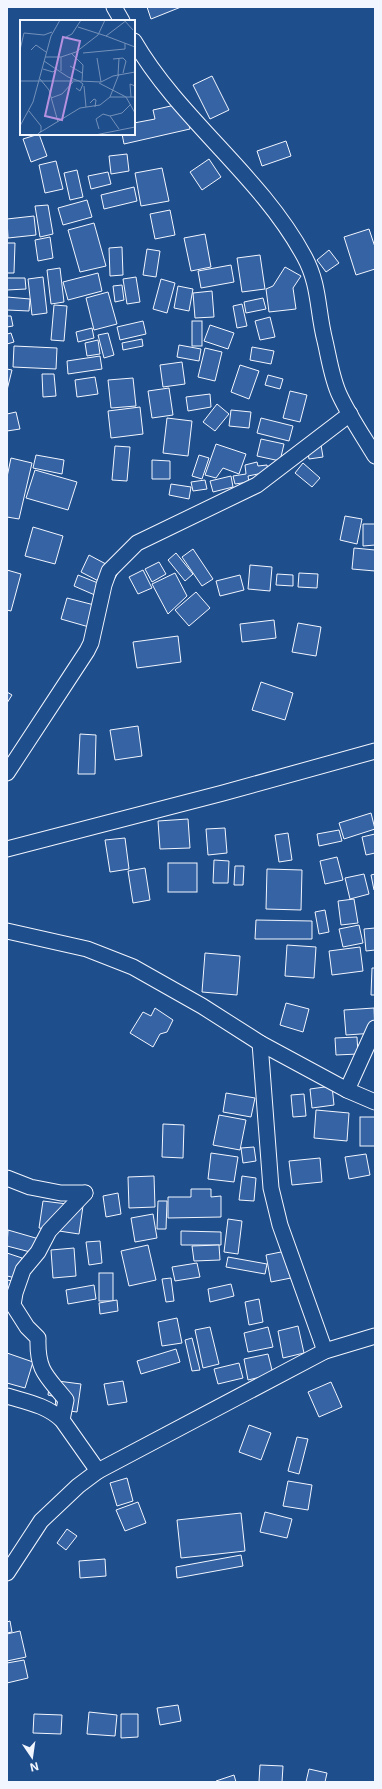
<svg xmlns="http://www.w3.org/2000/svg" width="382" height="1789" viewBox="0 0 382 1789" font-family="Inter,sans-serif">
  <rect width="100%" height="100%" fill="#1f4e8c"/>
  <g fill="#3563a3" stroke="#f2f6ff">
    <polygon points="147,7 181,7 151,19"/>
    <polygon points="212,76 229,110 210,119 193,85"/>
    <polygon points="184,103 190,129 124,144 122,134 134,134 134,123 155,119 153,110"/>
    <polygon points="39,134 47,156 31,162 23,139"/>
    <polygon points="286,141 291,156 262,166 257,151"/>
    <polygon points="127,154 129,171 111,174 109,156"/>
    <polygon points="209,159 221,177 202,190 190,172"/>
    <polygon points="56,161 63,189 45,193 39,165"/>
    <polygon points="162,168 169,201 141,206 135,173"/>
    <polygon points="77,170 83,197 70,200 64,173"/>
    <polygon points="108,172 111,184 91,189 88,176"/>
    <polygon points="134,187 137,201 104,209 101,195"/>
    <polygon points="87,200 92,217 63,225 58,208"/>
    <polygon points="48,205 53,234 40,237 35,206"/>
    <polygon points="170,210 175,235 155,239 150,214"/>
    <polygon points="34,216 36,235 8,238 7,219"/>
    <polygon points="94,223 106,266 80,272 68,230"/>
    <polygon points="369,229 375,247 375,269 356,275 344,237"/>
    <polygon points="205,234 211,267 191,271 184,238"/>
    <polygon points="50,237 53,258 38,261 35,240"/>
    <polygon points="7,243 15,243 14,273 7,273"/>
    <polygon points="122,247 123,275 110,276 109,248"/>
    <polygon points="147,249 160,251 156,277 143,275"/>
    <polygon points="329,250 339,263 326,272 317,260"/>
    <polygon points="260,255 265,289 242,292 237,258"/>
    <polygon points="231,265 234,282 201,288 198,271"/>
    <polygon points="285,267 301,276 293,288 296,309 269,312 266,289 273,286"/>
    <polygon points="60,268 64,302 51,304 47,270"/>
    <polygon points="98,273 102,291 68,300 63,282"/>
    <polygon points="43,277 47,313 32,315 28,279"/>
    <polygon points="136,277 140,302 127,304 123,279"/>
    <polygon points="7,278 25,278 26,289 7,290"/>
    <polygon points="161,279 175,283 167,313 153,309"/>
    <polygon points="122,285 124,300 115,302 113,286"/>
    <polygon points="178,286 193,289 189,311 174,308"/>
    <polygon points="212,291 214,317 195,318 193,293"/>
    <polygon points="108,292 117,324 94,330 86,298"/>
    <polygon points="7,297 30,299 29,311 7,310"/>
    <polygon points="263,298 266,309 246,313 244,302"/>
    <polygon points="242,304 247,326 237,328 233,306"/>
    <polygon points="54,305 67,306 64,341 51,340"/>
    <polygon points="7,316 11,316 13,326 7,327"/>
    <polygon points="270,317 275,337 260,340 255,321"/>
    <polygon points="143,321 146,334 120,340 117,327"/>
    <rect x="192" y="321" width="10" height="25"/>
    <polygon points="210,325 234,333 228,349 204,341"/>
    <polygon points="92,328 94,338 78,342 76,332"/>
    <polygon points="11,333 14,342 7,344 7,334"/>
    <polygon points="108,333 114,355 104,358 98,335"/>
    <polygon points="142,339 143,346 123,350 122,343"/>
    <polygon points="98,340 100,354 87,356 85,343"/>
    <polygon points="179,345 201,349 199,361 177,357"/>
    <polygon points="14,346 57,348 56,369 13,367"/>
    <polygon points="252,347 274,351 271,364 250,360"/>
    <polygon points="205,348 222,352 215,381 198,377"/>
    <polygon points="100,356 102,369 68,374 67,361"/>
    <polygon points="182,362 185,384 163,387 160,365"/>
    <polygon points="240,365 259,371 249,399 231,392"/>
    <polygon points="7,369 12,370 7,390"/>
    <polygon points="42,374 54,374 56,396 43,397"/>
    <polygon points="268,375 283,379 280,389 265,385"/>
    <polygon points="95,377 98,394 77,397 75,380"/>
    <polygon points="133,378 136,406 111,408 108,380"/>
    <polygon points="169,388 173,415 152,418 148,391"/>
    <polygon points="290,391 307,395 300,422 283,418"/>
    <polygon points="210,394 211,407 188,411 186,397"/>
    <polygon points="217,404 229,414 215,431 203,422"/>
    <polygon points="140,407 143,434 111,438 108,411"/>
    <polygon points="231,410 251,412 249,428 229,426"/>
    <polygon points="16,412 20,429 7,431 7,414"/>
    <polygon points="167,418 192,421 188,456 163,453"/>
    <polygon points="261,418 293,426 289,441 257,433"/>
    <polygon points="261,439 284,444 280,461 257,456"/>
    <polygon points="216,444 246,454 239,474 223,468 216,478 205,475"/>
    <polygon points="321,445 323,457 309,459 307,447"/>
    <polygon points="115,446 130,447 127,481 112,480"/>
    <polygon points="36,455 64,460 62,474 33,468"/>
    <polygon points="199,455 209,458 202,479 192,476"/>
    <polygon points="11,458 32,463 19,519 7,517 7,477"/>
    <polygon points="152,460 170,461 170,479 152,479"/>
    <polygon points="257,462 258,466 267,465 269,478 259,480 258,474 248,476 249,482 235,484 233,476 246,474 245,465"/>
    <polygon points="303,463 320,478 312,487 295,473"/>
    <polygon points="35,470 77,482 68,510 26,498"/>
    <polygon points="231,476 233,487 213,492 210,481"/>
    <polygon points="205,480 207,489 193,491 191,482"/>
    <polygon points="171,484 191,487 189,499 169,495"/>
    <polygon points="345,516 362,519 357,544 340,540"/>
    <polygon points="363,524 375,524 375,545 363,546"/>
    <polygon points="33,527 63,536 55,564 25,556"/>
    <polygon points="354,548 375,550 375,571 352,569"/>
    <polygon points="193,549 213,579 202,586 182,557"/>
    <polygon points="176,553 193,574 185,581 168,560"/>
    <polygon points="89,555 119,571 110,587 81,572"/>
    <polygon points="159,562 166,574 152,582 145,569"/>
    <polygon points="250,565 272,567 270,591 248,589"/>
    <polygon points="7,570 21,574 11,611 7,610"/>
    <polygon points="143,570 152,588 138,594 129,577"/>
    <polygon points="175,573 187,596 168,614 152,584"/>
    <polygon points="299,573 318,574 317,588 298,587"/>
    <polygon points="277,574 293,575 293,586 276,585"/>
    <polygon points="78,575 108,587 104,599 74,586"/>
    <polygon points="240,575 244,590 220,596 216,581"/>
    <polygon points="196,592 210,608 189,626 175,610"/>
    <polygon points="67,598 102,607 96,629 61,619"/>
    <polygon points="274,620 276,638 242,642 240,624"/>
    <polygon points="298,623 321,627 316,656 292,652"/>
    <polygon points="178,636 181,662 137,668 133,642"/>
    <polygon points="261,682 293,693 285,720 252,710"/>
    <polygon points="7,692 12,695 7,703"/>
    <polygon points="138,726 142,756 115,760 110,730"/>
    <polygon points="80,734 96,735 95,774 78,774"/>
    <polygon points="371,813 375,829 344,839 339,823"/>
    <polygon points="188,819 190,848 160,849 158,821"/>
    <polygon points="225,828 227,853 208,855 206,829"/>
    <polygon points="339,830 342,841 319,846 317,834"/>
    <polygon points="288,833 292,860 279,862 275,835"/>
    <polygon points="375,834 375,853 366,855 362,837"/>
    <polygon points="125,838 129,869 110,872 105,840"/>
    <polygon points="337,857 343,880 325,884 320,861"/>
    <polygon points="214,860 229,861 228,883 213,883"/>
    <rect x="168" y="863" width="29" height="29"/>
    <polygon points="235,866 244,866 243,885 234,885"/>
    <polygon points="145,868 150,900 133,903 128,871"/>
    <polygon points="267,869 302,870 301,910 266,909"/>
    <polygon points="364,874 369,894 350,899 345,878"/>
    <polygon points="375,874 375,890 374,890 371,875"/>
    <polygon points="354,899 358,923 341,925 338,901"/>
    <polygon points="325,910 329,932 319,934 315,912"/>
    <polygon points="256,920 312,921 312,939 255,939"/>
    <polygon points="359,925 363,943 343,947 339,929"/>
    <polygon points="375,928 375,950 366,951 364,929"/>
    <polygon points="287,945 316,947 314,978 285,976"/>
    <polygon points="360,947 363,971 332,975 329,951"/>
    <polygon points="205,953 240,956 237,995 202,992"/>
    <polygon points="372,968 375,968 375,995 371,995"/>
    <polygon points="286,1003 309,1009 303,1032 280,1025"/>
    <polygon points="155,1008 173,1020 167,1032 160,1034 153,1047 130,1033 143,1012 151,1016"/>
    <polygon points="374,1008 375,1033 346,1035 344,1010"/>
    <polygon points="357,1037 358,1054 336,1055 335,1038"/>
    <polygon points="332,1086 334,1105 312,1108 310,1089"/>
    <polygon points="226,1093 255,1098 251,1117 223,1112"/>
    <polygon points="304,1094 306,1116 293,1117 291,1095"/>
    <polygon points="316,1110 349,1113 347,1141 314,1138"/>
    <polygon points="219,1115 246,1120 240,1150 213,1145"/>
    <rect x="360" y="1117" width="15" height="29"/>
    <polygon points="163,1124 184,1125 183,1158 162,1157"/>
    <polygon points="254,1147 256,1161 243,1163 241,1148"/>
    <polygon points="211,1153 238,1157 234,1182 208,1179"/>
    <polygon points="366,1154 370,1175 349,1179 345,1157"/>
    <polygon points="320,1158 322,1182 292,1185 289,1161"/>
    <polygon points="154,1176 155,1207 129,1208 128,1177"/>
    <polygon points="242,1176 256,1178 254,1201 239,1200"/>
    <polygon points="191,1189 211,1189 211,1197 221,1196 221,1217 168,1218 168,1197 191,1197"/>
    <polygon points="118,1193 121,1214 106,1217 103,1196"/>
    <polygon points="43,1201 83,1206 79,1234 39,1228"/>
    <polygon points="158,1201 167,1201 166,1229 157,1229"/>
    <polygon points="153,1214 157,1238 135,1242 131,1218"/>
    <polygon points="228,1219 242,1221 238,1254 224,1252"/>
    <polygon points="8,1230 46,1241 42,1255 7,1246"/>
    <polygon points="181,1231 221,1232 221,1245 181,1245"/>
    <polygon points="100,1241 102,1263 89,1265 86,1242"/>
    <polygon points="148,1245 156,1280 129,1286 121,1251"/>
    <polygon points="219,1245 220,1260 194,1261 192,1246"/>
    <polygon points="74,1248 76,1276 53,1278 51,1250"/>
    <polygon points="286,1251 291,1278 271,1282 266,1255"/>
    <polygon points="7,1253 22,1258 16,1278 7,1276"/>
    <polygon points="228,1257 267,1264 265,1274 226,1267"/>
    <polygon points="197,1263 200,1277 175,1281 172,1267"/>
    <rect x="99" y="1273" width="14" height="28"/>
    <polygon points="171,1278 174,1301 166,1302 162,1279"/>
    <polygon points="7,1280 13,1281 7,1297"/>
    <polygon points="231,1284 234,1296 210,1302 208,1289"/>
    <polygon points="94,1285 96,1299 68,1304 66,1290"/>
    <polygon points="259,1299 263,1322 249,1325 245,1302"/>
    <polygon points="117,1300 118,1311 100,1314 99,1303"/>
    <polygon points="177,1318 182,1343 162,1346 158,1322"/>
    <polygon points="298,1326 304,1353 283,1358 278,1331"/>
    <polygon points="210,1327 219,1364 203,1368 195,1330"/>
    <polygon points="268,1327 273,1347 248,1352 244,1333"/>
    <polygon points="192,1338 200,1370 192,1371 185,1340"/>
    <polygon points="176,1349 180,1362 141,1374 137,1361"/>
    <polygon points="7,1353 33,1362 25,1388 7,1383"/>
    <polygon points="268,1354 273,1374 248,1380 244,1359"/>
    <polygon points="239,1363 243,1378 218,1384 214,1369"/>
    <polygon points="50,1380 81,1384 77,1412 55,1409 56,1397 48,1395"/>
    <polygon points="123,1381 127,1402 108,1405 104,1384"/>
    <polygon points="331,1382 342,1407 319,1417 308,1392"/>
    <polygon points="249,1425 271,1433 261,1460 239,1452"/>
    <polygon points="297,1437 308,1439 299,1474 288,1471"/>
    <polygon points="127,1478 133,1501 117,1506 110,1483"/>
    <polygon points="288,1481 312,1485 308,1510 283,1506"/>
    <polygon points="138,1502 146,1523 125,1531 116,1510"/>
    <polygon points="265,1512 292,1519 287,1538 260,1532"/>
    <polygon points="241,1513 245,1551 181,1558 177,1520"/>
    <polygon points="67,1529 77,1536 66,1550 57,1543"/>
    <polygon points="241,1555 243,1566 177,1578 176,1567"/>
    <polygon points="105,1559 106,1576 80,1578 79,1561"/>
    <polygon points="10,1621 12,1632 7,1633 7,1622"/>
    <polygon points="20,1631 26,1657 7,1661 7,1634"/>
    <polygon points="24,1660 28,1678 7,1683 7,1663"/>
    <polygon points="178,1705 181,1721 160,1725 157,1708"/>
    <polygon points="89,1712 117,1715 115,1736 87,1734"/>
    <polygon points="34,1714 62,1715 61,1734 33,1733"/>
    <polygon points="121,1714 138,1714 138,1737 121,1738"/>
    <polygon points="260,1765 283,1766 282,1782 259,1782"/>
    <polygon points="309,1769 327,1773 325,1782 306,1782"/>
    <polygon points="234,1775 236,1782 217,1782 216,1781"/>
  </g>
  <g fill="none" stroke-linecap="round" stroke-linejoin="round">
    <g stroke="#f2f6ff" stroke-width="17">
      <g id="minor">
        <polyline points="114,7 122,21"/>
        <path d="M134 41C180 120 260 175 304 256 320 285 317 310 325 341 329 358 332 380 340 396 350 417 363 436 375 456"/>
        <polyline points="7,773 87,651 91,643 104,585 109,571 137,543 257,485 350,414"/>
        <polyline points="7,849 223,793 375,751"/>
        <polyline points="7,931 87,949 133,967 202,1006 260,1043 347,1090 375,1102"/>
        <polyline points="260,1043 271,1188 280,1225 325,1351"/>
        <polyline points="347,1090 375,1028"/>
        <polyline points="7,1178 30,1187 61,1193 85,1193"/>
        <path d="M7 1396C27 1402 46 1405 62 1420L98 1471"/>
        <path d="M62 1420 66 1400C47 1376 37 1372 38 1338L27 1327 13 1305 15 1293 23 1270 38 1252 49 1231 85 1193"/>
        <polyline points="7,1573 41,1521 78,1486 98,1471 325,1351 375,1336"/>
      </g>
    </g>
    <use href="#minor" stroke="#1f4e8c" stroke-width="15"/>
  </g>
  <g transform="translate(20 20)">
    <rect width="115" height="115" fill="#1f4e8c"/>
    <path fill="none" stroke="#7391ba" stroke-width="1" d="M104 0 113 10M58 7 86 16 107 0M86 16 115 27M46 17 52 14 61 0M0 30 4 13 24 15 32 12M11 30 16 25 26 32M63 33 105 29V23M52 34 63 45 62 61M25 37H41L56 32 78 15 85 0M77 38 81 62M93 39 103 38 106 41 103 53M24 41 48 57 59 61 81 62 93 56 115 52M50 46 62 53M23 49 33 52 37 48M41 51V37M98 55 99 38M20 59 29 70 38 102M0 61H59L63 64 60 71 56 68M79 63 106 77 115 93M64 66 66 87M90 77H115M111 77 110 64 115 66M31 78 42 74 53 62M70 83 74 79 76 80 75 87M9 91 21 106V111L17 115M90 96 102 93 111 84M0 106 13 82 31 16 40 0M79 109 76 99 83 94 90 96 99 109M19 113 60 88 80 85 90 77 99 54M75 115 115 107"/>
    <path fill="#b691df" fill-opacity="0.15" stroke="#b691df" stroke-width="2" d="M43 17 60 21 42 100 25 96Z"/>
    <rect width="115" height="115" fill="none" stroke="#f2f6ff" stroke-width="2"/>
  </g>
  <rect width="382" height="1789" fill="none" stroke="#f2f6ff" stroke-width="16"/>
  <g transform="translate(32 1757) rotate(167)" stroke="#1f4e8c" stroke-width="3" paint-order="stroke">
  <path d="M0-3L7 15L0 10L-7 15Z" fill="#f2f6ff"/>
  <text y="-6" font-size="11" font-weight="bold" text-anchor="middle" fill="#f2f6ff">N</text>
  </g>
</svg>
